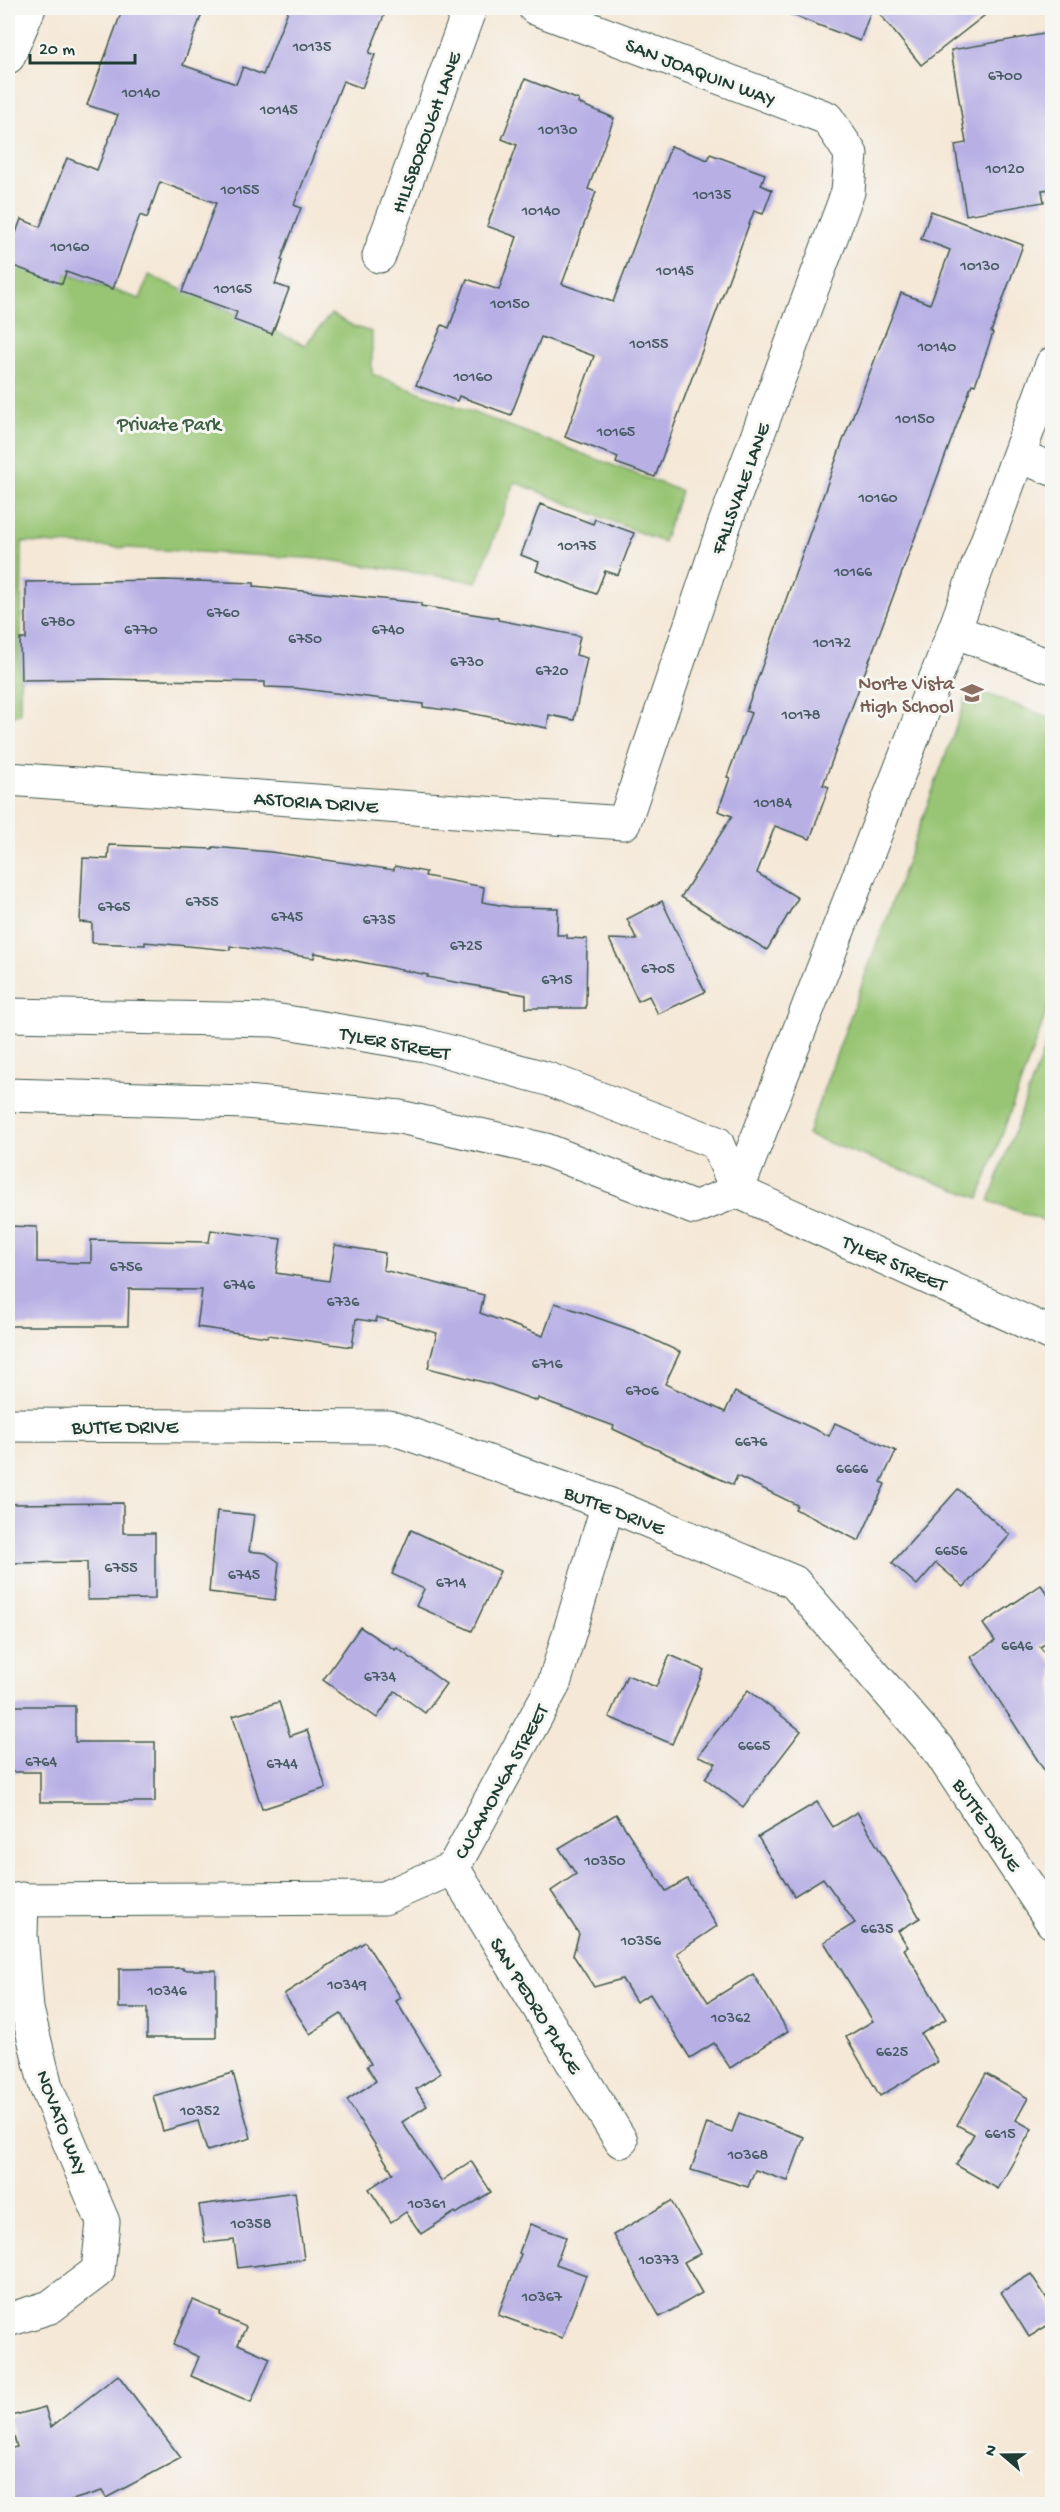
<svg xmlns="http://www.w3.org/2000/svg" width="1060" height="2512" viewBox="0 0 1060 2512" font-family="'Gochi Hand',sans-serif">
  <rect width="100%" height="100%" fill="#f6f6f2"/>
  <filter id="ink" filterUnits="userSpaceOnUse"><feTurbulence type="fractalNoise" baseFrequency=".0167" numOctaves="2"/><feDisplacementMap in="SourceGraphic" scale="12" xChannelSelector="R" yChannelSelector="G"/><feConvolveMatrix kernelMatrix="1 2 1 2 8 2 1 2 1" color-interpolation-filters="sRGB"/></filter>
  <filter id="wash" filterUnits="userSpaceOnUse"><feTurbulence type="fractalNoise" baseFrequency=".008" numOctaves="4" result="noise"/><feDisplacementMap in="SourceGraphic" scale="24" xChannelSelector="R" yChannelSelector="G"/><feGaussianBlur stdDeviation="1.35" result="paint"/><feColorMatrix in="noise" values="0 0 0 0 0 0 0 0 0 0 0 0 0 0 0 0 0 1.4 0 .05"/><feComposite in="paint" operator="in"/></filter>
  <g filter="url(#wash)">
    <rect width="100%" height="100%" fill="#f5e8d7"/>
    <g fill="#98c573" stroke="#5c8154" stroke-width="1.5">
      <polygon points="8,254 140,299 149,275 305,345 331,314 355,327 372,332 372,374 681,491 663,542 515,482 477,582 321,559 22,542 20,714 8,716"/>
      <polygon points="970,688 1052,718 1052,997 979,1198 807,1135"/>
      <polygon points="1047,1041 1052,1043 1052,1224 989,1201"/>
    </g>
    <g id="blocks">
      <g fill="#b8b0e5">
        <polygon points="123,8 204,8 183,65 236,84 243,67 263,75 289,8 387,8 369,53 375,55 362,88 343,81 294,205 301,208 281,260 283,261 275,284 289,289 272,334 234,320 237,312 182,292 216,203 160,182 147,218 140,215 113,289 66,272 62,284 8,264 8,255 21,219 40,227 67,158 97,170 118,115 87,105"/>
        <polygon points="780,8 872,8 860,41 779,10"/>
        <polygon points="875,8 994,8 921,65"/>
        <polygon points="1049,33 1053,55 1053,189 1042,190 1044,202 966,215 955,145 966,143 951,50"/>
        <polygon points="525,79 579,100 578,103 614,118 588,189 596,192 562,284 613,302 671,146 708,160 710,154 765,174 761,185 772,190 763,214 754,211 655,477 616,463 618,457 565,437 594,356 541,337 511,415 459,396 457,401 416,385 442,325 449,328 467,279 499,290 517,237 487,226 517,145 502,139"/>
        <polygon points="931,211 1023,245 991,332 993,333 975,385 972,384 823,785 829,787 810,839 775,826 757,873 798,898 767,950 681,897 732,816 718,811 730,778 727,777 751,713 746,711 842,443 901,293 930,304 950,250 921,239"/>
        <polygon points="540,504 593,524 595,519 634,533 618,575 605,571 596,594 536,571 539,562 521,555"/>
        <polygon points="165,580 254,583 254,586 421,603 421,606 498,618 498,620 580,636 576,655 587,658 574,720 549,715 547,728 454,710 454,711 423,707 423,704 295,688 265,687 265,682 104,679 21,680 20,639 26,639 26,582"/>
        <polygon points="109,845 212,849 213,847 271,852 394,870 395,866 426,872 425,876 484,887 482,902 511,907 558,908 557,935 567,935 567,938 587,939 586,1008 526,1008 526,995 427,977 428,975 315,953 314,958 230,946 230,950 145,942 145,945 92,943 92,923 80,922 83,858 108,859"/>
        <polygon points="662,901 705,992 658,1014 649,996 638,1001 609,939 637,940 627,919"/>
        <polygon points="8,1226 37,1227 37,1262 91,1263 91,1240 209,1242 211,1230 281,1239 276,1273 329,1281 335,1245 385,1253 383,1270 484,1295 480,1313 543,1336 555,1303 635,1331 680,1352 665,1384 725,1412 735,1392 829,1436 835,1423 896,1451 881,1482 885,1484 859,1541 795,1509 797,1505 737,1476 733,1485 613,1429 614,1426 538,1398 537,1401 487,1383 428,1368 437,1333 376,1317 376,1322 356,1319 352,1347 268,1335 267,1337 197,1327 202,1290 129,1289 128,1326 8,1326"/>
        <polygon points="958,1489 1010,1535 964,1587 936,1563 917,1585 892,1563"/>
        <polygon points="123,1503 123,1533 155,1533 155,1599 88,1600 87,1562 8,1563 8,1504"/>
        <polygon points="217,1511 254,1515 249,1551 266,1553 279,1562 275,1600 209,1592"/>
        <polygon points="411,1530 500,1571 472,1631 416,1606 424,1589 392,1574"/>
        <polygon points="1041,1585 1053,1602 1053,1639 1040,1647 1053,1665 1053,1784 971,1657 995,1641 983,1624"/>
        <polygon points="360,1627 395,1650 397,1648 446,1684 425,1713 395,1691 377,1718 323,1680"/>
        <polygon points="670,1655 704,1670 672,1744 609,1717 627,1675 656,1687"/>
        <polygon points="748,1690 801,1731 743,1807 705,1778 716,1763 698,1756"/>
        <polygon points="279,1702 290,1736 307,1730 326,1788 262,1809 233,1716"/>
        <polygon points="9,1706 75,1706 75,1742 155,1742 155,1802 40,1802 40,1772 9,1772"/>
        <polygon points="817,1802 833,1827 857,1812 920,1918 898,1931 908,1947 904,1949 946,2019 921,2034 938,2062 880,2096 846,2037 873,2021 824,1942 855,1923 823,1878 794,1896 758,1837"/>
        <polygon points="616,1814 666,1891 687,1879 717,1926 677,1953 708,2002 753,1974 788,2031 730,2068 714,2043 690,2058 650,1994 636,2002 622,1979 594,1987 573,1955 579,1934 551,1891 576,1874 559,1848"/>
        <polygon points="365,1942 401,1998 396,2001 441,2073 416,2089 427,2106 402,2122 441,2181 471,2161 491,2192 456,2214 455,2212 421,2234 406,2212 391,2222 369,2189 393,2173 347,2100 376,2081 367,2066 371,2064 341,2014 310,2034 284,1994"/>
        <polygon points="183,1968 183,1970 216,1970 216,2038 147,2038 147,2008 119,2008 119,1969"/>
        <polygon points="233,2073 251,2138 207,2151 198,2121 163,2131 153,2096"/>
        <polygon points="986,2074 1028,2098 1016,2120 1032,2129 998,2189 956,2165 974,2134 957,2125"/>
        <polygon points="739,2113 804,2137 788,2181 755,2170 748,2187 691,2170 707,2123 732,2132"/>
        <polygon points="295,2192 304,2259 238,2268 234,2240 205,2243 199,2205"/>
        <polygon points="671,2201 701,2253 684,2262 702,2293 660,2317 613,2235"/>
        <polygon points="530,2224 566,2237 556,2264 586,2275 562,2338 498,2315 521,2254 519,2253"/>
        <polygon points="1031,2274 1053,2308 1053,2322 1029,2337 1001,2292"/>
        <polygon points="193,2300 221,2312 219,2315 246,2327 238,2344 270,2358 251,2402 191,2376 199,2357 173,2345"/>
        <polygon points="118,2375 181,2458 106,2498 102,2491 56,2505 8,2505 8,2449 17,2447 8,2417 45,2407 51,2427"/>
      </g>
    </g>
  </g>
  <g filter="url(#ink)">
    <use href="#blocks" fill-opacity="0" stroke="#3f574c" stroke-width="1.5"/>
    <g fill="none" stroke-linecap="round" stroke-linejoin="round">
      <g stroke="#3f574c" stroke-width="35">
        <g id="minor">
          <polyline points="8,57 29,8"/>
          <polyline points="379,256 470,8"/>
          <polyline points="1019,456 1052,469"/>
          <polyline points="954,631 1052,667"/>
          <polyline points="8,779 624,823 725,523 848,192 851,154 827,118 535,8"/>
          <polyline points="737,1191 954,631 1052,364"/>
          <polyline points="8,1425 389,1427 608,1504 794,1582 937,1748 1052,1922"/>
          <polyline points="453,1868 621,2141"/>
          <polyline points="8,1900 384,1898 453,1868 554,1684 608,1504"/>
          <polyline points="8,2320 50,2307 98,2271 103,2222 46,2087 27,2009 21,1935 22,1899"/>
        </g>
      </g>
      <g stroke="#3f574c" stroke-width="35">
        <g id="major">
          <polyline points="8,1015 274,1020 425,1045 548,1079 717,1143 737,1191 1052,1334"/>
          <polyline points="8,1095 246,1102 400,1117 546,1150 694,1208 737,1191"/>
        </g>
      </g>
      <use href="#minor" stroke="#fff" stroke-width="33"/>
      <use href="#major" stroke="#fff" stroke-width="33"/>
    </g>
  </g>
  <defs>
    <g id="school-bare" transform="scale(1.8)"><path d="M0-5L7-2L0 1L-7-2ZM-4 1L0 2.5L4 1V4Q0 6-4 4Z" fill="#8d6e63" stroke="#f6f6f2" stroke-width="2.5" paint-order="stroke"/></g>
  </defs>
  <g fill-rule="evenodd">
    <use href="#school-bare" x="972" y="693"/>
  </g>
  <g text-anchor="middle" stroke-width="6" stroke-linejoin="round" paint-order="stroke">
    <g font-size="16" fill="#455a60">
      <text x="312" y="51">10135</text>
      <text x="1005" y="80">6700</text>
      <text x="141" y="97">10140</text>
      <text x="279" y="114">10145</text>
      <text x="558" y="134">10130</text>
      <text x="1005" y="173">10120</text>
      <text x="240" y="194">10155</text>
      <text x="712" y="199">10135</text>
      <text x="541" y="215">10140</text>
      <text x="70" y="251">10160</text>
      <text x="980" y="270">10130</text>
      <text x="675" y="275">10145</text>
      <text x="233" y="293">10165</text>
      <text x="510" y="308">10150</text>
      <text x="649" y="348">10155</text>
      <text x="937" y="351">10140</text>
      <text x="473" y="381">10160</text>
      <text x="915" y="423">10150</text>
      <text x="616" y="436">10165</text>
      <text x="878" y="502">10160</text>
      <text x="577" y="550">10175</text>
      <text x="853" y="576">10166</text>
      <text x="223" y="617">6760</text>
      <text x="58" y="626">6780</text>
      <text x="141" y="634">6770</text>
      <text x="388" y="634">6740</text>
      <text x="305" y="643">6750</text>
      <text x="832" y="647">10172</text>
      <text x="467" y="666">6730</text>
      <text x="552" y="675">6720</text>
      <text x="801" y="719">10178</text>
      <text x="773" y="807">10184</text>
      <text x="202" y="906">6755</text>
      <text x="114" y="911">6765</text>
      <text x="287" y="921">6745</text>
      <text x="379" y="924">6735</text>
      <text x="466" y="950">6725</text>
      <text x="658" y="973">6705</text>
      <text x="557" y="984">6715</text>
      <text x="126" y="1271">6756</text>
      <text x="239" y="1289">6746</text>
      <text x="343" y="1306">6736</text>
      <text x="547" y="1368">6716</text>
      <text x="642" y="1395">6706</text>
      <text x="751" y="1446">6676</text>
      <text x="852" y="1473">6666</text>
      <text x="951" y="1555">6656</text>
      <text x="121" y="1572">6755</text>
      <text x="244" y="1579">6745</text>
      <text x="451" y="1587">6714</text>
      <text x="1017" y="1650">6646</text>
      <text x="380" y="1681">6734</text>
      <text x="754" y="1750">6665</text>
      <text x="41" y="1766">6764</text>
      <text x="282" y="1768">6744</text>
      <text x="605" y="1865">10350</text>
      <text x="877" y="1933">6635</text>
      <text x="641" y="1945">10356</text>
      <text x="347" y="1989">10349</text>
      <text x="167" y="1995">10346</text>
      <text x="731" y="2022">10362</text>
      <text x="892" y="2056">6625</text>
      <text x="200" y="2115">10352</text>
      <text x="1000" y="2138">6615</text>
      <text x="748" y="2159">10368</text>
      <text x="427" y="2208">10361</text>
      <text x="251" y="2228">10358</text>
      <text x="659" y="2264">10373</text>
      <text x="542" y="2301">10367</text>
    </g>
    <g font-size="20" fill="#1f3d34" stroke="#f6f6f2">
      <text transform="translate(701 71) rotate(21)" y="7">SAN JOAQUIN WAY</text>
      <text transform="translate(425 132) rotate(-70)" y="7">HILLSBOROUGH LANE</text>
      <text transform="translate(739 488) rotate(-70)" y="7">FALLSVALE LANE</text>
      <text transform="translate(316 801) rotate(4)" y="7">ASTORIA DRIVE</text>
      <text transform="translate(395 1042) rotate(11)" y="7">TYLER STREET</text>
      <text transform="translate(895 1262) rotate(24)" y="7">TYLER STREET</text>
      <text x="125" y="1433">BUTTE DRIVE</text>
      <text transform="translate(615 1509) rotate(21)" y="7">BUTTE DRIVE</text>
      <text transform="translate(500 1781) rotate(-61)" y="7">CUCAMONGA STREET</text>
      <text transform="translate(988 1824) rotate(56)" y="7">BUTTE DRIVE</text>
      <text transform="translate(537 2005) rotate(58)" y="7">SAN PEDRO PLACE</text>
      <text transform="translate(63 2122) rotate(69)" y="7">NOVATO WAY</text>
    </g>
    <g font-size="20" fill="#3d5f44" stroke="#f6f6f2">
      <text x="169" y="430">Private Park</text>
    </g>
    <g font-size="20" fill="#785e54" stroke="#f6f6f2" text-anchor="end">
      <text x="954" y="689">Norte Vista<tspan x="954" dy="23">High School</tspan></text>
    </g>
  </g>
  <rect width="1060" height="2512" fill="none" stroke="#f6f6f2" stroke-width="30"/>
  <g transform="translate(1003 2455) rotate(290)" stroke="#f6f6f2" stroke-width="4.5" paint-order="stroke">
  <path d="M0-4.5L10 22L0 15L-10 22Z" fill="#1f3d34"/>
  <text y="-9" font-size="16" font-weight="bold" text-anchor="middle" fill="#1f3d34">N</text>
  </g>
  <path d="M30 54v9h105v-9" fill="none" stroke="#1f3d34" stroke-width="3"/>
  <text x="39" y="54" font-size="18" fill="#1f3d34" stroke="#f6f6f2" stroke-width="4.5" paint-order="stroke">20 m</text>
</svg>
